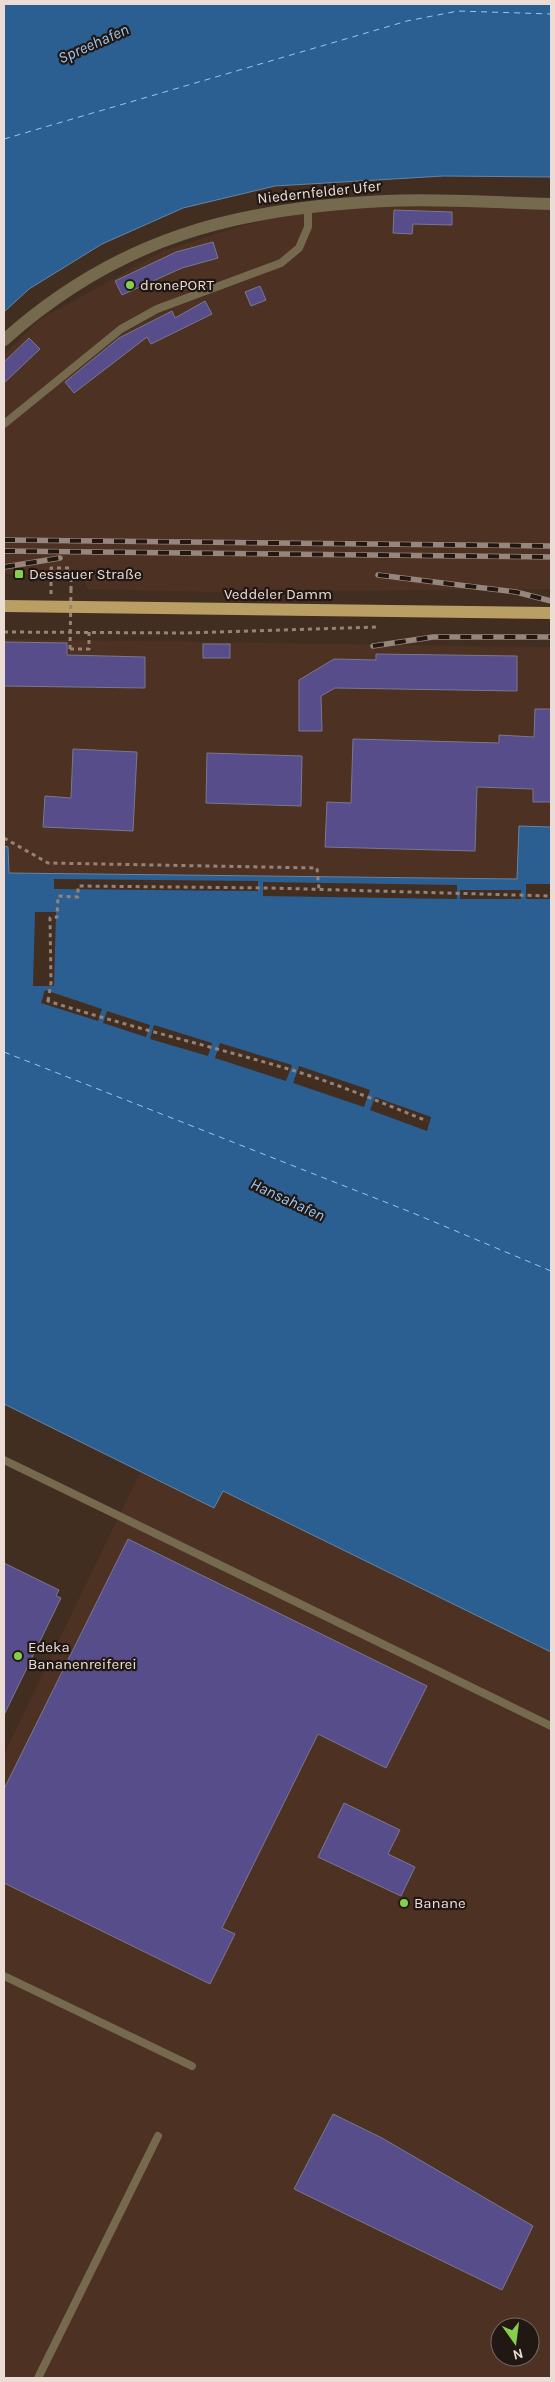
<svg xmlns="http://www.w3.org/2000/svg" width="555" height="2382" viewBox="0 0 555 2382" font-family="Karla,sans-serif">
  <rect width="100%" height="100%" fill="#422d21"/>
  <g fill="#4d3122" fill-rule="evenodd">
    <polygon points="375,195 551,198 551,589 209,592 88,589 81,575 4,574 4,355 39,320 163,251 248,224"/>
    <polygon points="4,639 551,647 551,827 519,826 517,879 9,873 8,847 4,846"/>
    <path d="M140 1472 214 1508 223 1491 551 1652V2378H4V1754ZM500 2327H530V2357H500Z"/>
  </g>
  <g fill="#2b5f91" stroke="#6585a5">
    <polygon points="4,4 551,4 551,177 443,176 275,186 183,208 102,244 29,289 4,312"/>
    <polygon points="519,826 551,827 551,1652 223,1491 214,1508 4,1404 4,846 8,847 9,873 517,879"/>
  </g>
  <g fill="#422d21">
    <polygon points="54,879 258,881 258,891 54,889"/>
    <polygon points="263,882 457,885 457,899 263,896"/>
    <rect x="526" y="884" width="25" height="15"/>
    <rect x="460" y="890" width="61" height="9"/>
    <polygon points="35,912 56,912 54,986 33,986"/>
    <polygon points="45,990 102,1009 98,1021 41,1003"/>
    <polygon points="107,1011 150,1025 146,1037 103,1023"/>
    <polygon points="154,1025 212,1043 208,1056 150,1039"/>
    <polygon points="220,1043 292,1065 286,1081 215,1058"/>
    <polygon points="299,1066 370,1090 364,1107 293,1083"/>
    <polygon points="375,1097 431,1117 427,1131 370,1110"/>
  </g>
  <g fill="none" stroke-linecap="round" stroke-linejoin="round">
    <g stroke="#9bc5f1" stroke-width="1" stroke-dasharray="6 5" stroke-linecap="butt">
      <polyline points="4,139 407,21 458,11 551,14"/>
      <polyline points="4,1052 413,1213 551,1271"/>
    </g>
  </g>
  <g fill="#564d8a" stroke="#797890">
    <polygon points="394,210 452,212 452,225 413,224 412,234 393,233"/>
    <polygon points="213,242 218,258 182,268 122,295 115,281 176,252"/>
    <polygon points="260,286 266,300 251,306 245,292"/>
    <polygon points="205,301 212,314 151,344 147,337 74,393 65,382 119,338 172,311 175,318"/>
    <polygon points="29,338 40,349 4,383 4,362"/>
    <polygon points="4,642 67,643 67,655 145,657 145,688 4,686"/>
    <rect x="203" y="644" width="27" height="14"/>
    <polygon points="376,654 517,656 517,691 335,688 321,696 322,731 299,731 299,680 334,659 376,660"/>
    <polygon points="535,709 551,709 551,802 533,802 533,789 477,787 475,851 325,847 327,802 351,803 353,739 499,743 499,735 534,737"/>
    <polygon points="73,749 137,752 133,831 43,827 45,796 71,798"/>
    <polygon points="207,753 302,756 301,806 206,803"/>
    <polygon points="128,1539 427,1686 386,1768 318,1734 222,1928 235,1934 210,1984 4,1883 4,1789"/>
    <polygon points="4,1563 59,1590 56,1596 61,1598 4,1715"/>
    <polygon points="344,1803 400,1830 388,1854 415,1867 401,1896 318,1857"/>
    <polygon points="333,2114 382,2138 533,2226 502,2290 294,2189"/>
  </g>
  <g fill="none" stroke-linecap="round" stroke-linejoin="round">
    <g stroke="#958379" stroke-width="3" stroke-dasharray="4 4" stroke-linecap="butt">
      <polyline points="51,594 51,568 71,568 71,589"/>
      <polyline points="4,632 187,633 378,627"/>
      <polyline points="70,649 89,649 89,632"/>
      <polyline points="4,838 48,863 317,868 319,889"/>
      <path d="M49 999 48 1001C126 1026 206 1045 285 1068 333 1082 380 1102 427 1121"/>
      <polyline points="48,1001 51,983 50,918 57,917 58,896 78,897 78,886 270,888 551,896"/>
    </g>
    <g stroke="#766a4e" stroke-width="8">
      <polyline points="4,424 121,329 157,309 281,263 299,248 308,227 308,206"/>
      <polyline points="4,1460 551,1726"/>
      <polyline points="4,1976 192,2066"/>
      <polyline points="38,2378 158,2136"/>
    </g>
    <path stroke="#766a4e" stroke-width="12" d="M4 340C118 238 235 208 385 201 440 198 496 203 551 204"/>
    <polyline stroke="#b99f64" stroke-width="12" points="4,606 551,613"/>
    <g stroke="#97867c" stroke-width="5.5">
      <g id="rail">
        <polyline points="4,540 551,546"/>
        <polyline points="4,551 551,557"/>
        <polyline points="4,567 60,558"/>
        <polyline points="378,575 516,592 551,601"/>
        <polyline points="373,646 433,637 551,637"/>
      </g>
    </g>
    <use href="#rail" stroke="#221813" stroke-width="4" stroke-dasharray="11" stroke-linecap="butt"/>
    <polyline stroke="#958379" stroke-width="3" stroke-dasharray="4 4" stroke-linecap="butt" points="70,649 71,589"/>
  </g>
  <g fill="#86cf4b" stroke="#221813" stroke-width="2">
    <circle cx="130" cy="285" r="5"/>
    <rect x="14" y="569" width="10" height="10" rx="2.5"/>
    <circle cx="18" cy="1656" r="5"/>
    <circle cx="404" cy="1903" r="5"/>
  </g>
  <g text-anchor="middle" stroke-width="4.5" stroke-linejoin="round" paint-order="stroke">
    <g font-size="15" fill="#ebddd5" stroke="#221813">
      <text transform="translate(319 192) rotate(-6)" y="5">Niedernfelder Ufer</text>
      <text x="278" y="599">Veddeler Damm</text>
    </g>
    <g font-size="15" fill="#ebddd5" stroke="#221813" text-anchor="start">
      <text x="140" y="290">dronePORT</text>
      <text x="29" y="579">Dessauer Straße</text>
      <text x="28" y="1652">Edeka<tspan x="28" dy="17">Bananenreiferei</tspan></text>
      <text x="414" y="1908">Banane</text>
    </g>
    <g font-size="16" font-style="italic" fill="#9bc5f1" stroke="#221813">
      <text transform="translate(93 43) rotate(-24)" y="6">Spreehafen</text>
      <text transform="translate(288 1199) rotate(25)" y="6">Hansahafen</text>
    </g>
  </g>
  <rect width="555" height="2382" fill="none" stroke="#ebddd5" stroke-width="10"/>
  <g transform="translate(515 2342) rotate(166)"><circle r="24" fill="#221813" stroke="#726761"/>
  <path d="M0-4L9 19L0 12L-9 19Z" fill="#86cf4b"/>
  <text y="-8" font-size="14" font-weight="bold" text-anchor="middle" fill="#ebddd5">N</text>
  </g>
</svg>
